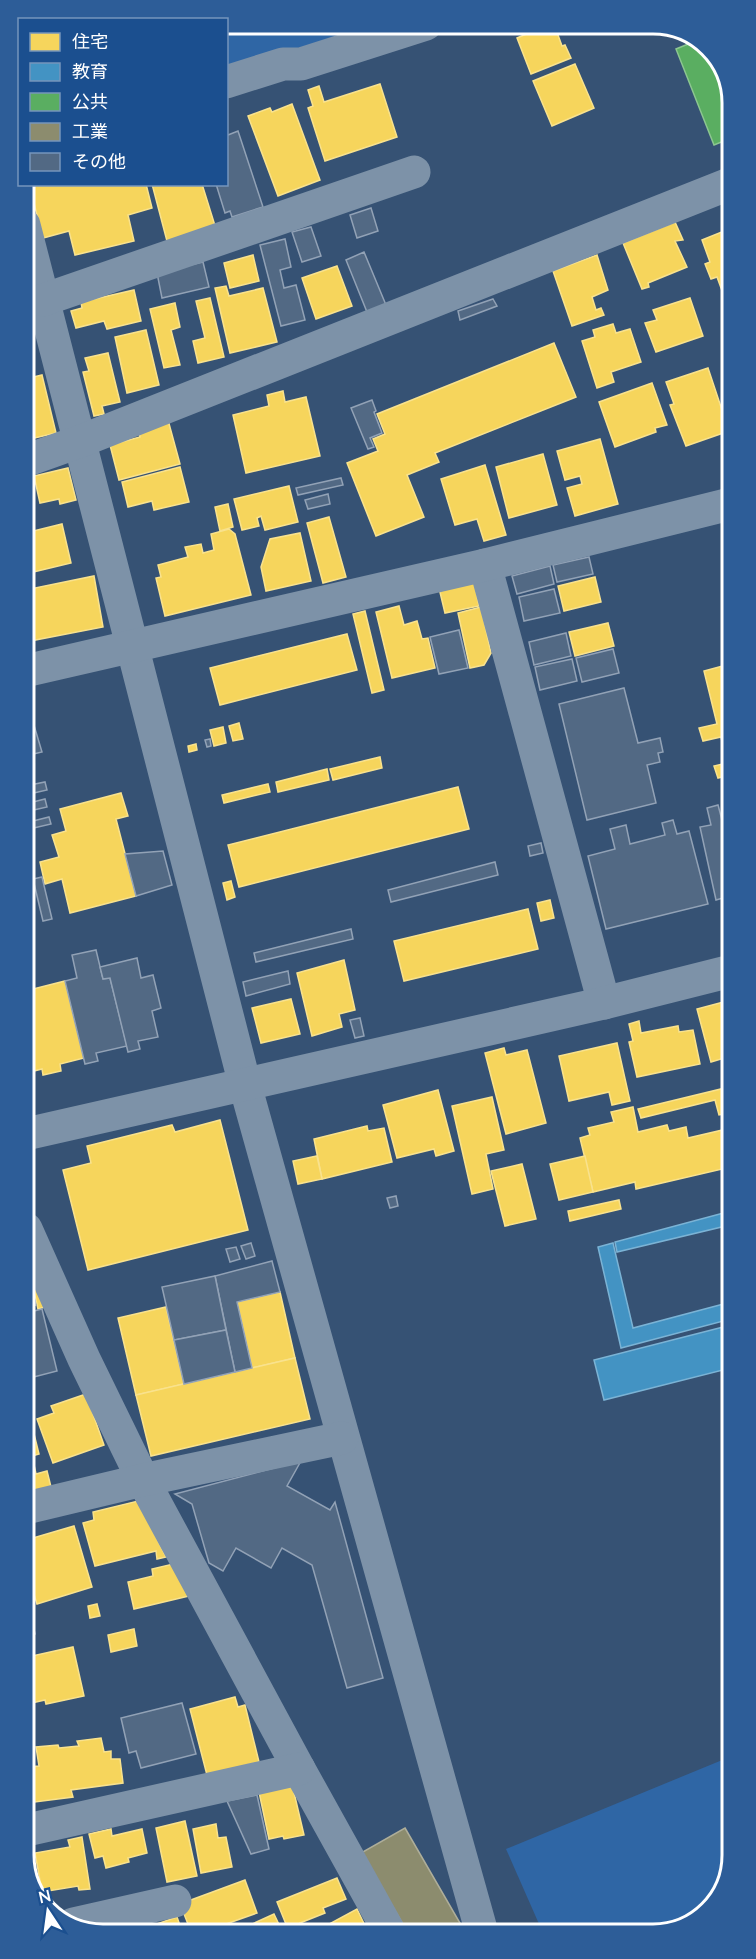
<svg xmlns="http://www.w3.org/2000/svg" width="756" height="1959" viewBox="0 0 756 1959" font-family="Lato,'Noto Sans JP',sans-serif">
  <rect width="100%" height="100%" fill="#365274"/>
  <g fill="#2f66a5">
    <polygon points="243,24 387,24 227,67 226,29"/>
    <polygon points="732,1756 732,1856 716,1904 674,1932 543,1933 506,1849"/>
  </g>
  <g fill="#f6d55c" stroke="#f9e28d" stroke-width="1.5">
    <polygon points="550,24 554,24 562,46 565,45 571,58 531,74 517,38"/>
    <polygon points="575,64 594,108 552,126 533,81"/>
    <polygon points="380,84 397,137 325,161 308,108 313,106 308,90 319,86 324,102"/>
    <polygon points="292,104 320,180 278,196 248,116 270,108 272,112"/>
    <polygon points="29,184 146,184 152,208 128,215 134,241 75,255 69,231 43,238"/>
    <polygon points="152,184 202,184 216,229 167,241"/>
    <polygon points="675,222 683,240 675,241 687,267 648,283 649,287 642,289 623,243"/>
    <polygon points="729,229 730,294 724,296 717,277 711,279 705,264 710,262 702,240"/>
    <polygon points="253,255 259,281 230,288 224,263"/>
    <polygon points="597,255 608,290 592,297 596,310 601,308 604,315 572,326 553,271"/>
    <polygon points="337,266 352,306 316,319 302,278"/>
    <polygon points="226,286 229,296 263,288 277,342 230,353 215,288"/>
    <polygon points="134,290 141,321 107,329 104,321 76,328 71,311 82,308 81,302"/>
    <polygon points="210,298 224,357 198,363 193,341 205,338 196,301"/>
    <polygon points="690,298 703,336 656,352 645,323 657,320 653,310"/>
    <polygon points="175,303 180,327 171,330 180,365 164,368 150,309"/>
    <polygon points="613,324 616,333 630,329 641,362 611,372 614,382 597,388 582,341 595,337 593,330"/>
    <polygon points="146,330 159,385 127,393 115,337"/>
    <polygon points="31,333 34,345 25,348 25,334"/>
    <polygon points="554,343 576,397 435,453 439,462 407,475 424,517 376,536 347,463 378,451 373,439 385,434 377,414"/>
    <polygon points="108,353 120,402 102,406 104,414 94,416 83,372 89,371 85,358"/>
    <polygon points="708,368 729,431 686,446 670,405 674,404 666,382"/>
    <polygon points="42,375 56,433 26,440 25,379"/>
    <polygon points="652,383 667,425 655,428 656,432 615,447 599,402"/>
    <polygon points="283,391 285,402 306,397 320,456 246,473 233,415 269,406 267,395"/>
    <polygon points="168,420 180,464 119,480 110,445 140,437 138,428"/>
    <polygon points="600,439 618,504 575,516 567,488 582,484 580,476 565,480 557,451"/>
    <polygon points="543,454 557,505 509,518 496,467"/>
    <polygon points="485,465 506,535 484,541 477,519 455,525 441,479"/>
    <polygon points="180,467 189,502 154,510 152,501 128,507 122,482"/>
    <polygon points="68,468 76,500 60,504 59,499 40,503 34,476"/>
    <polygon points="25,481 33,511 25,513"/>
    <polygon points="289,486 298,522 265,530 261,516 257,518 259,526 242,530 234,499"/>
    <polygon points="228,504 233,527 220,531 215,507"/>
    <polygon points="329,517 346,577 323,583 307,523"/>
    <polygon points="730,522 730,538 727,539 723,524"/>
    <polygon points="62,524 71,563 25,574 25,533"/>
    <polygon points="229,529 235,534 251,595 165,616 156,578 161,577 158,565 188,557 185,547 201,544 203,553 214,550 211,534"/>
    <polygon points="300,533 311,581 266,591 261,567 270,539"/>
    <polygon points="94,576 103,627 25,642 25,590"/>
    <polygon points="595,577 601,602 564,611 558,586"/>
    <polygon points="474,580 479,606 445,613 439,588"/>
    <polygon points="399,606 404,625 417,621 422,639 428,638 435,668 392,678 376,612"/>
    <polygon points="481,607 491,653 484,665 470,668 458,613"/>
    <polygon points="365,611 384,690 372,693 353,614"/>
    <polygon points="608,623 614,646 575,656 569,632"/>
    <polygon points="347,634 357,670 220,705 210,668"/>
    <polygon points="730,664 730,775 718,778 714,766 727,763 721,737 703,741 699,728 717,724 704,671"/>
    <polygon points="239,723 243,739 233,741 229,726"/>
    <polygon points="223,727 226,743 214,746 210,730"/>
    <polygon points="196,744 197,750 189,752 188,746"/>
    <polygon points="380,757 382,768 333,780 330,769"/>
    <polygon points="327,769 329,780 278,792 276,782"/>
    <polygon points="268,784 270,792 224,803 222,795"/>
    <polygon points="458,787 469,829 239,887 228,845"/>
    <polygon points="121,793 128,816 116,819 136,896 70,913 62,879 45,884 40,862 59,857 52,835 66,831 60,809"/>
    <polygon points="231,881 235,897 227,900 223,883"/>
    <polygon points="550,900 554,918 541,921 537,903"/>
    <polygon points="528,909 538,949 404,981 394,941"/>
    <polygon points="344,960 355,1010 339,1014 342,1027 312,1036 297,973"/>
    <polygon points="65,981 84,1058 60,1064 61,1071 43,1075 42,1069 26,1073 25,991"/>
    <polygon points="291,999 300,1034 261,1043 252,1008"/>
    <polygon points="731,1000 731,1056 711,1062 697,1009"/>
    <polygon points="639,1021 641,1033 678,1026 679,1032 693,1030 700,1064 637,1077 629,1042 633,1041 629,1024"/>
    <polygon points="617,1043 630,1101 612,1105 609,1092 569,1101 559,1056"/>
    <polygon points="504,1048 506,1055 527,1050 546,1123 506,1134 485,1053"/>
    <polygon points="725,1088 730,1113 719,1115 715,1100 641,1118 638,1109"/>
    <polygon points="438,1090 454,1151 436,1156 434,1149 397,1158 383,1105"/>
    <polygon points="492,1097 504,1150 486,1154 493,1189 472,1194 452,1106"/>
    <polygon points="633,1107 638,1132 667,1125 669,1131 686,1127 688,1138 731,1128 731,1167 636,1189 635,1182 593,1192 580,1138 590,1135 588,1128 614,1122 611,1112"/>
    <polygon points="220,1120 248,1230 88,1270 63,1170 91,1163 87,1146 172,1125 175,1132"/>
    <polygon points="367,1126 368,1131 384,1128 392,1162 322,1179 314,1139"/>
    <polygon points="317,1156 322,1179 298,1184 293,1161"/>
    <polygon points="585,1156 593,1192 559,1200 550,1164"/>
    <polygon points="522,1164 536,1219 505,1226 491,1171"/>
    <polygon points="619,1200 621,1209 570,1221 568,1211"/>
    <polygon points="40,1284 45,1307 38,1309 33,1286"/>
    <polygon points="280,1292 295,1358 252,1368 237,1302"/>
    <polygon points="166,1307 184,1384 136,1395 118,1318"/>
    <polygon points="295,1358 310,1419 151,1456 136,1395"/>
    <polygon points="86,1394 104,1445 53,1463 37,1419 54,1413 51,1406"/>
    <polygon points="34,1434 39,1454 32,1456 36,1474 47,1471 52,1491 26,1498 26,1436"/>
    <polygon points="138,1501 166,1557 157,1559 156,1551 95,1566 83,1523 94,1520 93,1512"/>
    <polygon points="74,1526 92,1587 37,1604 26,1568 26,1540"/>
    <polygon points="173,1564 189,1596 134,1609 128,1582 153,1576 152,1569"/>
    <polygon points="97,1604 100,1616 90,1618 88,1606"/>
    <polygon points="134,1629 137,1646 111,1652 108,1635"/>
    <polygon points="73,1647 84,1696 46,1704 45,1700 27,1704 26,1660 33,1659 32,1656"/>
    <polygon points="235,1697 238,1707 245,1705 259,1762 207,1775 190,1709"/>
    <polygon points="101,1738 104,1752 111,1751 111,1759 120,1759 123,1783 71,1790 73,1797 27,1803 27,1777 30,1777 29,1767 39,1766 36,1747 58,1745 59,1748 79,1746 77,1741"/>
    <polygon points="292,1784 304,1835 284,1839 283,1836 269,1839 259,1792"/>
    <polygon points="185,1821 197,1876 167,1882 156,1828"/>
    <polygon points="216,1824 218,1838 226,1837 232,1867 201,1873 193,1829"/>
    <polygon points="111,1829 112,1836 142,1829 147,1853 128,1858 129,1862 106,1868 103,1856 95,1858 89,1834"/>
    <polygon points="82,1837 90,1889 79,1890 78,1886 42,1892 35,1853 70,1847 68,1840"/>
    <polygon points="337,1878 346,1899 323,1908 325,1913 300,1923 305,1934 290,1934 277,1902"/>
    <polygon points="245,1880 257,1913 198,1934 192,1934 180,1904"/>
    <polygon points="357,1909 369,1934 323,1934 320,1929"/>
    <polygon points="274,1914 283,1933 241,1934 239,1930"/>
    <polygon points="177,1917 183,1934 151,1935 156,1933 154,1925"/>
    <polygon points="142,1925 144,1935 108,1935"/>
  </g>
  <g fill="#4393c3" stroke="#7bb3d5" stroke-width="1.5">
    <polygon points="731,1211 731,1245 726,1226 617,1252 615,1242"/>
    <polygon points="613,1243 633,1328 731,1302 731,1319 621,1348 598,1247"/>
    <polygon points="731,1325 731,1368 604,1400 594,1360"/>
  </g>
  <polygon fill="#5aae61" stroke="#8cc690" stroke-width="1.5" points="698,40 705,43 729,82 729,139 714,145 676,49"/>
  <polygon fill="#8c8c6e" stroke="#aeae9a" stroke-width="1.5" points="405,1828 464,1930 459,1933 408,1933 361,1853"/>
  <g fill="#526984" stroke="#92a2b6" stroke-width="1.5">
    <polygon points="226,131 228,135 238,131 263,207 232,217 230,211 225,213 216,184 226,184"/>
    <polygon points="371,208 378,231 357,238 350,215"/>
    <polygon points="311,227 321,256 302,262 292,232"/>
    <polygon points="285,239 291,267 280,270 284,288 296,285 305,320 281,326 260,245"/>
    <polygon points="364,252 386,305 367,312 346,260"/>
    <polygon points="203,262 209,287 162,298 157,273"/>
    <polygon points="493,299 497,306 460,320 458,311"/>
    <polygon points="372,400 376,411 374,412 382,433 370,438 374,447 368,449 351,408"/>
    <polygon points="341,478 343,485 298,495 296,488"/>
    <polygon points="328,494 330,504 308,509 305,500"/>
    <polygon points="589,557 593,574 557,582 553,565"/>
    <polygon points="550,566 554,584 517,594 512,576"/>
    <polygon points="554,589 560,613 524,621 519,597"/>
    <polygon points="459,630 468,668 439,674 430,637"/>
    <polygon points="566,633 571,656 534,665 529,642"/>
    <polygon points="613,649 619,673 582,682 576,658"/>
    <polygon points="572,659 577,681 540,690 535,667"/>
    <polygon points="624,688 638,743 660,738 663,752 658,753 660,762 647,765 656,803 587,820 559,704"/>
    <polygon points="33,722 42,752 25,756 25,724"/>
    <polygon points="210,739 211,746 207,747 205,740"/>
    <polygon points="45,782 47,790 25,795 25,786"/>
    <polygon points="45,799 47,807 25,812 25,804"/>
    <polygon points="718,805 722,820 730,818 730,896 716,900 700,827 711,825 707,808"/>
    <polygon points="49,817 51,824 25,830 25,823"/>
    <polygon points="673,820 677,834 689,831 708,904 606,929 588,856 615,849 610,829 626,825 630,844 665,835 662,823"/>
    <polygon points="25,842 30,860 25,861"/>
    <polygon points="541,843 543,853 530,856 528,846"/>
    <polygon points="163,851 172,885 136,896 125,854"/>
    <polygon points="495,862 498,875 391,902 388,890"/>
    <polygon points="42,877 52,919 43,921 33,879"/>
    <polygon points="351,929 353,939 256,962 254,953"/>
    <polygon points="96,950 103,979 110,978 127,1046 96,1053 98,1061 85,1064 65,981 77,978 72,955"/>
    <polygon points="137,958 141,978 153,975 161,1008 152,1011 158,1037 138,1041 140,1049 128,1052 110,978 103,979 100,967"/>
    <polygon points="288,971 290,984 246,996 243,982"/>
    <polygon points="360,1018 364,1036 355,1038 350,1020"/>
    <polygon points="396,1196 398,1206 390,1208 387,1198"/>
    <polygon points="251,1243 255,1256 246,1259 241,1246"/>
    <polygon points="236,1247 240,1259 230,1262 226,1249"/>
    <polygon points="272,1261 280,1292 237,1302 252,1368 235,1372 215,1276"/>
    <polygon points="28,1271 36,1305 26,1308 26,1272"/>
    <polygon points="215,1276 226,1330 174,1340 162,1287"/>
    <polygon points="42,1309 57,1371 26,1379 26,1313"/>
    <polygon points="226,1330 235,1372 184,1384 174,1340"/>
    <polygon points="301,1461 287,1486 330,1510 335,1502 383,1678 347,1688 312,1565 282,1548 271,1568 236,1548 223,1571 209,1563 192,1504 175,1494"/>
    <polygon points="33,1625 35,1634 26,1636 26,1627"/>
    <polygon points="182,1703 196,1754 141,1768 136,1751 129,1753 121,1718"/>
    <polygon points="257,1795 269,1849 251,1854 227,1801"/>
  </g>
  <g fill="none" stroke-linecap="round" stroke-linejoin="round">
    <g stroke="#7d92a8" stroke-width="33">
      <polyline points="226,82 283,64 301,64 426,24"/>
      <polyline points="24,225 245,1085 482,1933"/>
      <polyline points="43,300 414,172"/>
      <polyline points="25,461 81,441 729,184"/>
      <polyline points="485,565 604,1003"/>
      <polyline points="25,671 485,565 730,504"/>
      <polyline points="26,1134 604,1003 731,971"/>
      <polyline points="26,1229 84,1359 143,1480 299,1769 390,1933"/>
      <polyline points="26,1508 143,1480 342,1438"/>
      <polyline points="27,1830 299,1769"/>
      <polyline points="73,1924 175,1901"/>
    </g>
  </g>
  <path d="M0 0H756V1959H0ZM103 34H653A69 69 0 0 1 722 103V1855A69 69 0 0 1 653 1924H103A69 69 0 0 1 34 1855V103A69 69 0 0 1 103 34Z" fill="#2d5d98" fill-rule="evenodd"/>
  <path fill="none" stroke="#fff" stroke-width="3" d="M103 34H653A69 69 0 0 1 722 103V1855A69 69 0 0 1 653 1924H103A69 69 0 0 1 34 1855V103A69 69 0 0 1 103 34Z"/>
  <rect x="18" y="18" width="210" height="168" fill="#1b4f8f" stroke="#7695bc" stroke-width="1.5"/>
  <rect x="30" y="33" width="30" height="18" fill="#f6d55c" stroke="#7695bc" stroke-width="1.5"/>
  <text x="72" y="48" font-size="18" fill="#ffffff">住宅</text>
  <rect x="30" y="63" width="30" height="18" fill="#4393c3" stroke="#7695bc" stroke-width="1.5"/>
  <text x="72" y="78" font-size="18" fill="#ffffff">教育</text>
  <rect x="30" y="93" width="30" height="18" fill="#5aae61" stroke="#7695bc" stroke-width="1.5"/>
  <text x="72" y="108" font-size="18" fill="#ffffff">公共</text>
  <rect x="30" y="123" width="30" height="18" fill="#8c8c6e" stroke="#7695bc" stroke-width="1.5"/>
  <text x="72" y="138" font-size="18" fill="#ffffff">工業</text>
  <rect x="30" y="153" width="30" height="18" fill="#526984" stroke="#7695bc" stroke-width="1.5"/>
  <text x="72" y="168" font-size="18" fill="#ffffff">その他</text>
  <g transform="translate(48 1911) rotate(347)" stroke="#1b4f8f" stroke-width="4.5" paint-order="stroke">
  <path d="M0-4.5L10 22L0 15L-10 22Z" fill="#ffffff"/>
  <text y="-9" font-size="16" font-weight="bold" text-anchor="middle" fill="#ffffff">N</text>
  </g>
</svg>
